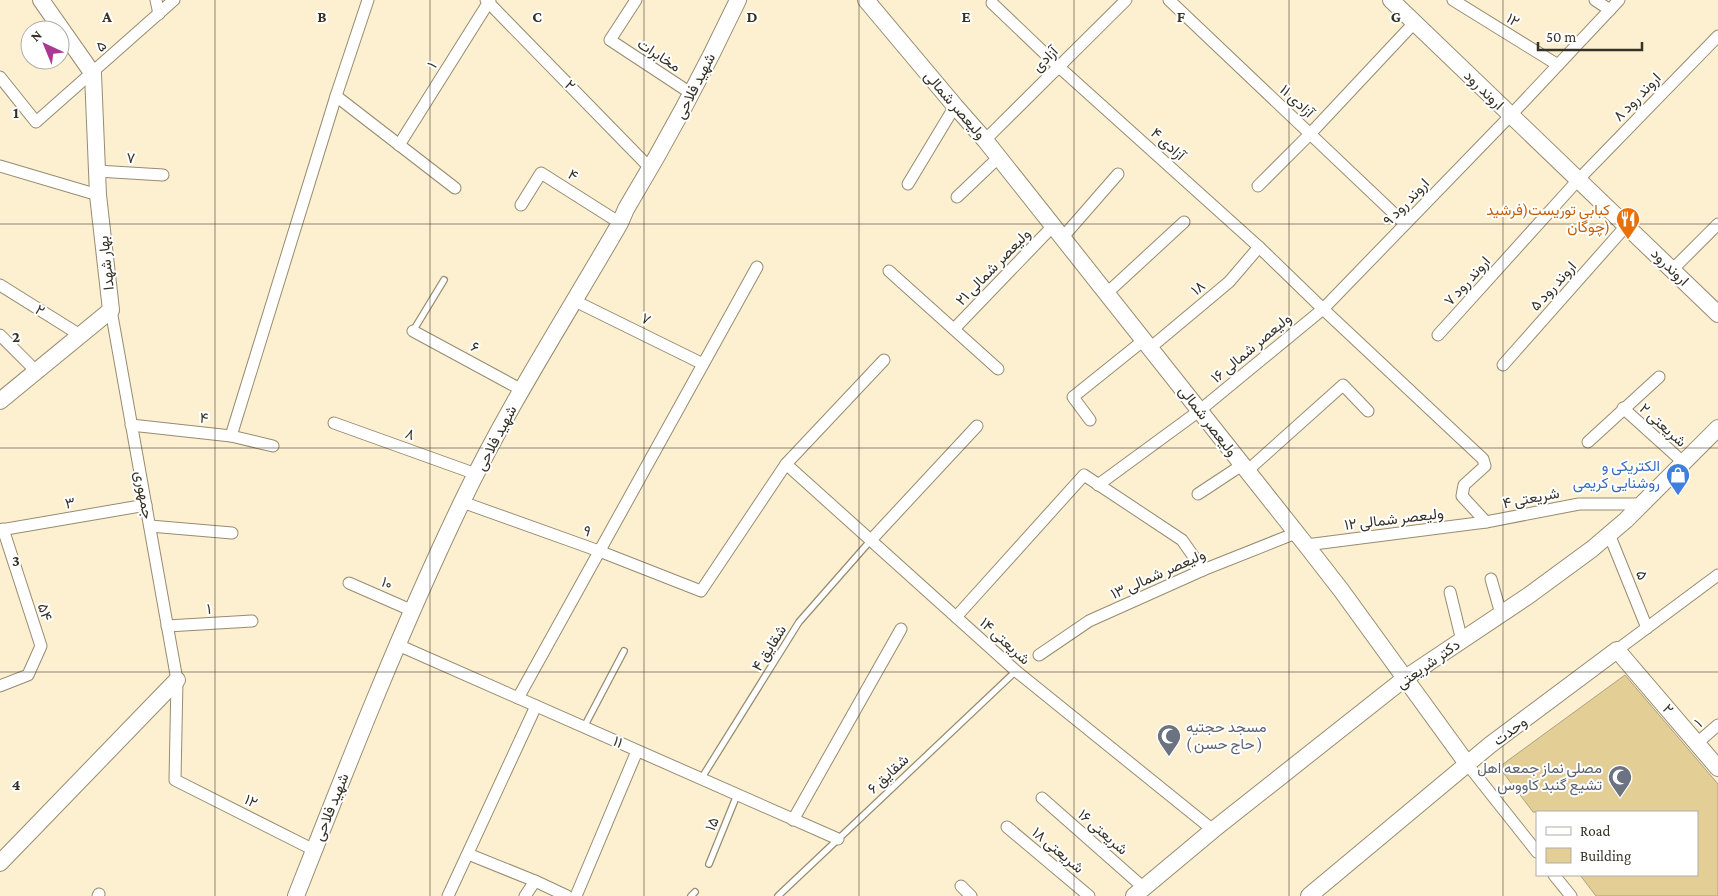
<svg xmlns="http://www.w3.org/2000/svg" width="1718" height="896" viewBox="0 0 1718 896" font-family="'Crimson Pro',Vazirmatn,serif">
  <rect width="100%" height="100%" fill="#fcf0d1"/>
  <polygon fill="#e3ce96" stroke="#aca183" points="1625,675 1718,784 1718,896 1596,896 1580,875 1697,875 1697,812 1533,812 1499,767"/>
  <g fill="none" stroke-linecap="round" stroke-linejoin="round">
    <g stroke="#978c70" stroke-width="8">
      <g id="lane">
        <polyline points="413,331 444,280"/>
        <polyline points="584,727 624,651"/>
        <polyline points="701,779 799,622 871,540"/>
        <polyline points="709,864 737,795"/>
        <polyline points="691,896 695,892"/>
        <polyline points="778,896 1016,671"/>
      </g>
    </g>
    <g stroke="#978c70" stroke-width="13">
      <g id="street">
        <polyline points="156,0 159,14"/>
        <polyline points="486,0 650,168"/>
        <polyline points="636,0 610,40 692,94"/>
        <polyline points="1169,0 1405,224"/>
        <polyline points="1453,0 1558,65"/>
        <polyline points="1595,0 1610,10"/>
        <polyline points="992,3 1059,67 1259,247 1323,309 1483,459 1485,466 1464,485 1462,496 1486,522"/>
        <polyline points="0,77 36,122 174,0"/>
        <polyline points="336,96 455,188"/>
        <polyline points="985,140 1126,0"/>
        <polyline points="399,145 490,0"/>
        <polyline points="0,166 98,195"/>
        <polyline points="97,171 163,175"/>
        <polyline points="908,184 955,106"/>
        <polyline points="1258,186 1310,134 1415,22"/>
        <polyline points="957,197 999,157"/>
        <polyline points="521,205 541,173 620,223"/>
        <polyline points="1063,237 1118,174"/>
        <polyline points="1672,270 1718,224"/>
        <polyline points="889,271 998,369"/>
        <polyline points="0,285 80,335"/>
        <polyline points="1107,293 1184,222"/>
        <polyline points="575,301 703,364"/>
        <polyline points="111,310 177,680 175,780 314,850"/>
        <polyline points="954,329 1053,226"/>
        <polyline points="413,331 522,390"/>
        <polyline points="0,335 36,371"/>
        <polyline points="1438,335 1578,180 1718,36"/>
        <polyline points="1150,348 1229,282 1259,247"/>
        <polyline points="1503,365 1626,226"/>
        <polyline points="1623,408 1684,463"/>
        <polyline points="1090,420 1073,397 1144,340"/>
        <polyline points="334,423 476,474"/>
        <polyline points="131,425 231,436 273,446"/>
        <polyline points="231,436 336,96 368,0"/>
        <polyline points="1588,442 1659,377"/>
        <polyline points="786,464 1016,671 1213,830"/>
        <polyline points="1247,471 1343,385 1368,411"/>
        <polyline points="1098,485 1199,411 1323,309 1511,115 1619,0"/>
        <polyline points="1198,494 1242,465"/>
        <polyline points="462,502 599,551 701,591 786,464 884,360"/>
        <polyline points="150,526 232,533"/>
        <polyline points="0,530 146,505"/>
        <polyline points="1609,534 1647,628"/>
        <polyline points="871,540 977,426"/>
        <polyline points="1306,545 1486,522 1579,504 1642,504"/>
        <polyline points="1491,579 1501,614"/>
        <polyline points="349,583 413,611"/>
        <polyline points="1450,592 1462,641"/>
        <polyline points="956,617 1084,475 1182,540 1203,570"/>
        <polyline points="167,626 252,621"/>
        <polyline points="398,645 838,839"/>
        <polyline points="1617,650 1718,575"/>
        <polyline points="1039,655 1089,621 1203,570 1296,533"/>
        <polyline points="0,686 28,675 41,646 3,529"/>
        <polyline points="518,698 757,267"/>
        <polyline points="1697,743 1718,725"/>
        <polyline points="1468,765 1537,852"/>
        <polyline points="1042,798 1144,888"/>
        <polyline points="793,820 901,629"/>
        <polyline points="1007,827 1089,896"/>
        <polyline points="468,854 535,881 567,896"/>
        <polyline points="1554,875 1571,896"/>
        <polyline points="961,886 971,896"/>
        <polyline points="98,896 99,894"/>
        <polyline points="448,896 536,706"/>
        <polyline points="525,896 535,881"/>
        <polyline points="576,896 637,751"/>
      </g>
    </g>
    <g stroke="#978c70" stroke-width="18">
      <g id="secondary">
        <polyline points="866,0 955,106 985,140 1306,545 1341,590 1468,765"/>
        <polyline points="1391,0 1718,314"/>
        <polyline points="0,401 111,310 98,195 93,74 41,0"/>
        <polyline points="0,863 177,680"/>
        <path d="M296 896C348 764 400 631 462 502 508 406 567 315 620 223L626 209C667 141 704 72 738 0"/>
        <polyline points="1134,896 1213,830 1404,679 1528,596 1592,549 1626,520 1718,428"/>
        <polyline points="1309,896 1490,745 1617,650 1718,768"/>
      </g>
    </g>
    <use href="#lane" stroke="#fff" stroke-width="5.5"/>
    <use href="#street" stroke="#fff" stroke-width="11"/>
    <use href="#secondary" stroke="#fff" stroke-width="16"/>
  </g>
  <path fill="none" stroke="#363226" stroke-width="1" stroke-opacity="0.55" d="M215 0V896M430 0V896M644 0V896M859 0V896M1074 0V896M1289 0V896M1503 0V896M0 224H1718M0 448H1718M0 672H1718"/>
  <defs>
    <g id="restaurant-pin" transform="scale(1.25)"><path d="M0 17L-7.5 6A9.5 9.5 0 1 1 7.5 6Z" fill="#e8710a" stroke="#fff"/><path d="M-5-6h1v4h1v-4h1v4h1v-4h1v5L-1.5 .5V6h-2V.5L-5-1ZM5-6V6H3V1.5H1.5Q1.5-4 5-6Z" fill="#fff"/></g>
    <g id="shop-pin" transform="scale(1.25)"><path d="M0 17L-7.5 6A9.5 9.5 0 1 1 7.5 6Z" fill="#3f7fe0" stroke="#fff"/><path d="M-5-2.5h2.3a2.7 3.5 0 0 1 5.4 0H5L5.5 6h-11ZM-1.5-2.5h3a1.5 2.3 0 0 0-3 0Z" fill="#fff"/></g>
    <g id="mosque-pin" transform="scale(1.25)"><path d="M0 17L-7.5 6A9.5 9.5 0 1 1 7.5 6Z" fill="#6b7280" stroke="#fff"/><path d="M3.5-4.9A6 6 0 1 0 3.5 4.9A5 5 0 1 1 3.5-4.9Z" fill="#fff"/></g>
  </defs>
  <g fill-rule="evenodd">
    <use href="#restaurant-pin" x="1628" y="219"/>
    <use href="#shop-pin" x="1678" y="475"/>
    <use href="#mosque-pin" x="1169" y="736"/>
    <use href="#mosque-pin" x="1620" y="777"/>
  </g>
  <g text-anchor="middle" stroke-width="4" stroke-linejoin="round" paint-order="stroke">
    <g font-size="15" fill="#363226" stroke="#fff">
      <text transform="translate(1513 20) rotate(32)" y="5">۱۲</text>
      <text transform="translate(101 46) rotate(-42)" y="5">۵</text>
      <text transform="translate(659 55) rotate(33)" y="5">مخابرات</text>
      <text transform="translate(1045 59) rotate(-45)" y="5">آزادی</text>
      <text transform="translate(432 65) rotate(-58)" y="5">۱</text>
      <text transform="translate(570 85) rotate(46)" y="5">۲</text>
      <text transform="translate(695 86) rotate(-63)" y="5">شهید فلاحی</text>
      <text transform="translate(1484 90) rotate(44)" y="5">اروند رود</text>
      <text transform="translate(1637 97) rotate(-46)" y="5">اروند رود ۸</text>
      <text transform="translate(1297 101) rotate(43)" y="5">آزادی ۱۱</text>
      <text transform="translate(955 105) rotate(49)" y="5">ولیعصر شمالی</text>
      <text transform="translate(1168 144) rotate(42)" y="5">آزادی ۴</text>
      <text transform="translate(131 158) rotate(3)" y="5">۷</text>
      <text transform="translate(573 175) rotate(32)" y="5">۴</text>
      <text transform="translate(1406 202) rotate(-46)" y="5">اروند رود ۹</text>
      <text transform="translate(106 263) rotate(-96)" y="5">بهار شهدا</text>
      <text transform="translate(993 267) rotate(-46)" y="5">ولیعصر شمالی ۲۱</text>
      <text transform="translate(1670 267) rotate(44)" y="5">اروندرود</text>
      <text transform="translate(1467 281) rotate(-48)" y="5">اروند رود ۷</text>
      <text transform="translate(1553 286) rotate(-48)" y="5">اروند رود ۵</text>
      <text transform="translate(1198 288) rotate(-40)" y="5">۱۸</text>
      <text transform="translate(40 310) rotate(32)" y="5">۲</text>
      <text transform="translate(646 319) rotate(27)" y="5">۷</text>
      <text transform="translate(475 347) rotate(28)" y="5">۶</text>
      <text transform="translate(1251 348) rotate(-40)" y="5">ولیعصر شمالی ۱۶</text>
      <text transform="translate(204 418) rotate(6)" y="5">۴</text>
      <text transform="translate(1208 421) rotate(52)" y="5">ولیعصر شمالی</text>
      <text transform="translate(1663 425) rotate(42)" y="5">شریعتی ۲</text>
      <text transform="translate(410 434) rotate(20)" y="5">۸</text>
      <text transform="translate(496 438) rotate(-62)" y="5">شهید فلاحی</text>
      <text transform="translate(144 495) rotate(80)" y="5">جمهوری</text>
      <text transform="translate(1531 498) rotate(-11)" y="5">شریعتی ۴</text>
      <text transform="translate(70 503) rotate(-10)" y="5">۳</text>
      <text transform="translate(1394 519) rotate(-7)" y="5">ولیعصر شمالی ۱۲</text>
      <text transform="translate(587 531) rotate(19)" y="5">۹</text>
      <text transform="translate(1158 574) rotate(-24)" y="5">ولیعصر شمالی ۱۳</text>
      <text transform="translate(1642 575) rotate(69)" y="5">۵</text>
      <text transform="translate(387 583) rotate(23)" y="5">۱۰</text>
      <text transform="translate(209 609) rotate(-3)" y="5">۱</text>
      <text transform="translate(45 612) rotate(72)" y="5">۵۴</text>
      <text transform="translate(1005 641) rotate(42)" y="5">شریعتی ۱۴</text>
      <text transform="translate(769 648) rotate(-58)" y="5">شقایق ۴</text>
      <text transform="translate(1428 664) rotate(-35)" y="5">دکتر شریعتی</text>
      <text transform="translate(1668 709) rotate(49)" y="5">۲</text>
      <text transform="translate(1698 723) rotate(-41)" y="5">۱</text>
      <text transform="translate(1510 731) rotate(-37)" y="5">وحدت</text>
      <text transform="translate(618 742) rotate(24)" y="5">۱۱</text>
      <text transform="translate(888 774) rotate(-43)" y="5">شقایق ۶</text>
      <text transform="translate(251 801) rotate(27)" y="5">۱۲</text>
      <text transform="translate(331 807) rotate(-68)" y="5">شهید فلاحی</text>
      <text transform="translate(712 824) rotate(-67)" y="5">۱۵</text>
      <text transform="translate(1103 832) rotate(41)" y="5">شریعتی ۱۶</text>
      <text transform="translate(1058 850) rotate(40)" y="5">شریعتی ۱۸</text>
    </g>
    <g font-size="15" fill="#c56008" stroke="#fff" text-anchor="end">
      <text x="1610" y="215">کبابی توریست(فرشید<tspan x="1610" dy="17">چوگان)</tspan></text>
    </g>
    <g font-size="15" fill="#366cbe" stroke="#fff" text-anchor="end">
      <text x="1660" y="471">الکتریکی و<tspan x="1660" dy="17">روشنایی کریمی</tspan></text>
    </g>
    <g font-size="15" fill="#5b616d" stroke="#fff" text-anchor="start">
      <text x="1186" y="732">مسجد حجتیه<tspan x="1186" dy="17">( حاج حسن )</tspan></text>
      <text x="1602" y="773" text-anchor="end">مصلی نماز جمعه اهل<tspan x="1602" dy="17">تشیع گنبد کاووس</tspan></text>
    </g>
  </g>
  <g font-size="16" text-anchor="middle" font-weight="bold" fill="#363226" stroke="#fff" stroke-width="4" stroke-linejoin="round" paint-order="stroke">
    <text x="107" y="22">A</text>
    <text x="322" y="22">B</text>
    <text x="537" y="22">C</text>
    <text x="752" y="22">D</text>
    <text x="966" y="22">E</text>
    <text x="1181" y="22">F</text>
    <text x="1396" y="22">G</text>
    <text x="16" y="118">1</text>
    <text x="16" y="342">2</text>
    <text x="16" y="566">3</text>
    <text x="16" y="790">4</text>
  </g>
  <rect x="1536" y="811" width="162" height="65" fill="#ffffff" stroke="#afada8"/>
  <rect x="1546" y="827" width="25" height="8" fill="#ffffff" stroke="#afada8"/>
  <text x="1580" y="836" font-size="15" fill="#363226">Road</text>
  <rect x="1546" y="848" width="25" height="15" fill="#e3ce96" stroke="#afada8"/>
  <text x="1580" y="861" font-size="15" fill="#363226">Building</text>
  <g transform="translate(45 45) rotate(316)"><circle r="24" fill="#ffffff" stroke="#afada8"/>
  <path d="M0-4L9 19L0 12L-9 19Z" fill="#aa3792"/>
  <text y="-8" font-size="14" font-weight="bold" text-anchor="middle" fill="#363226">N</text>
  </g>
  <path d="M1538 42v8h104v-8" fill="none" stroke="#363226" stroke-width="2.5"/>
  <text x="1546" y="42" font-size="15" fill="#363226" stroke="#ffffff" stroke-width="4" paint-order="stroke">50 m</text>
</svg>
